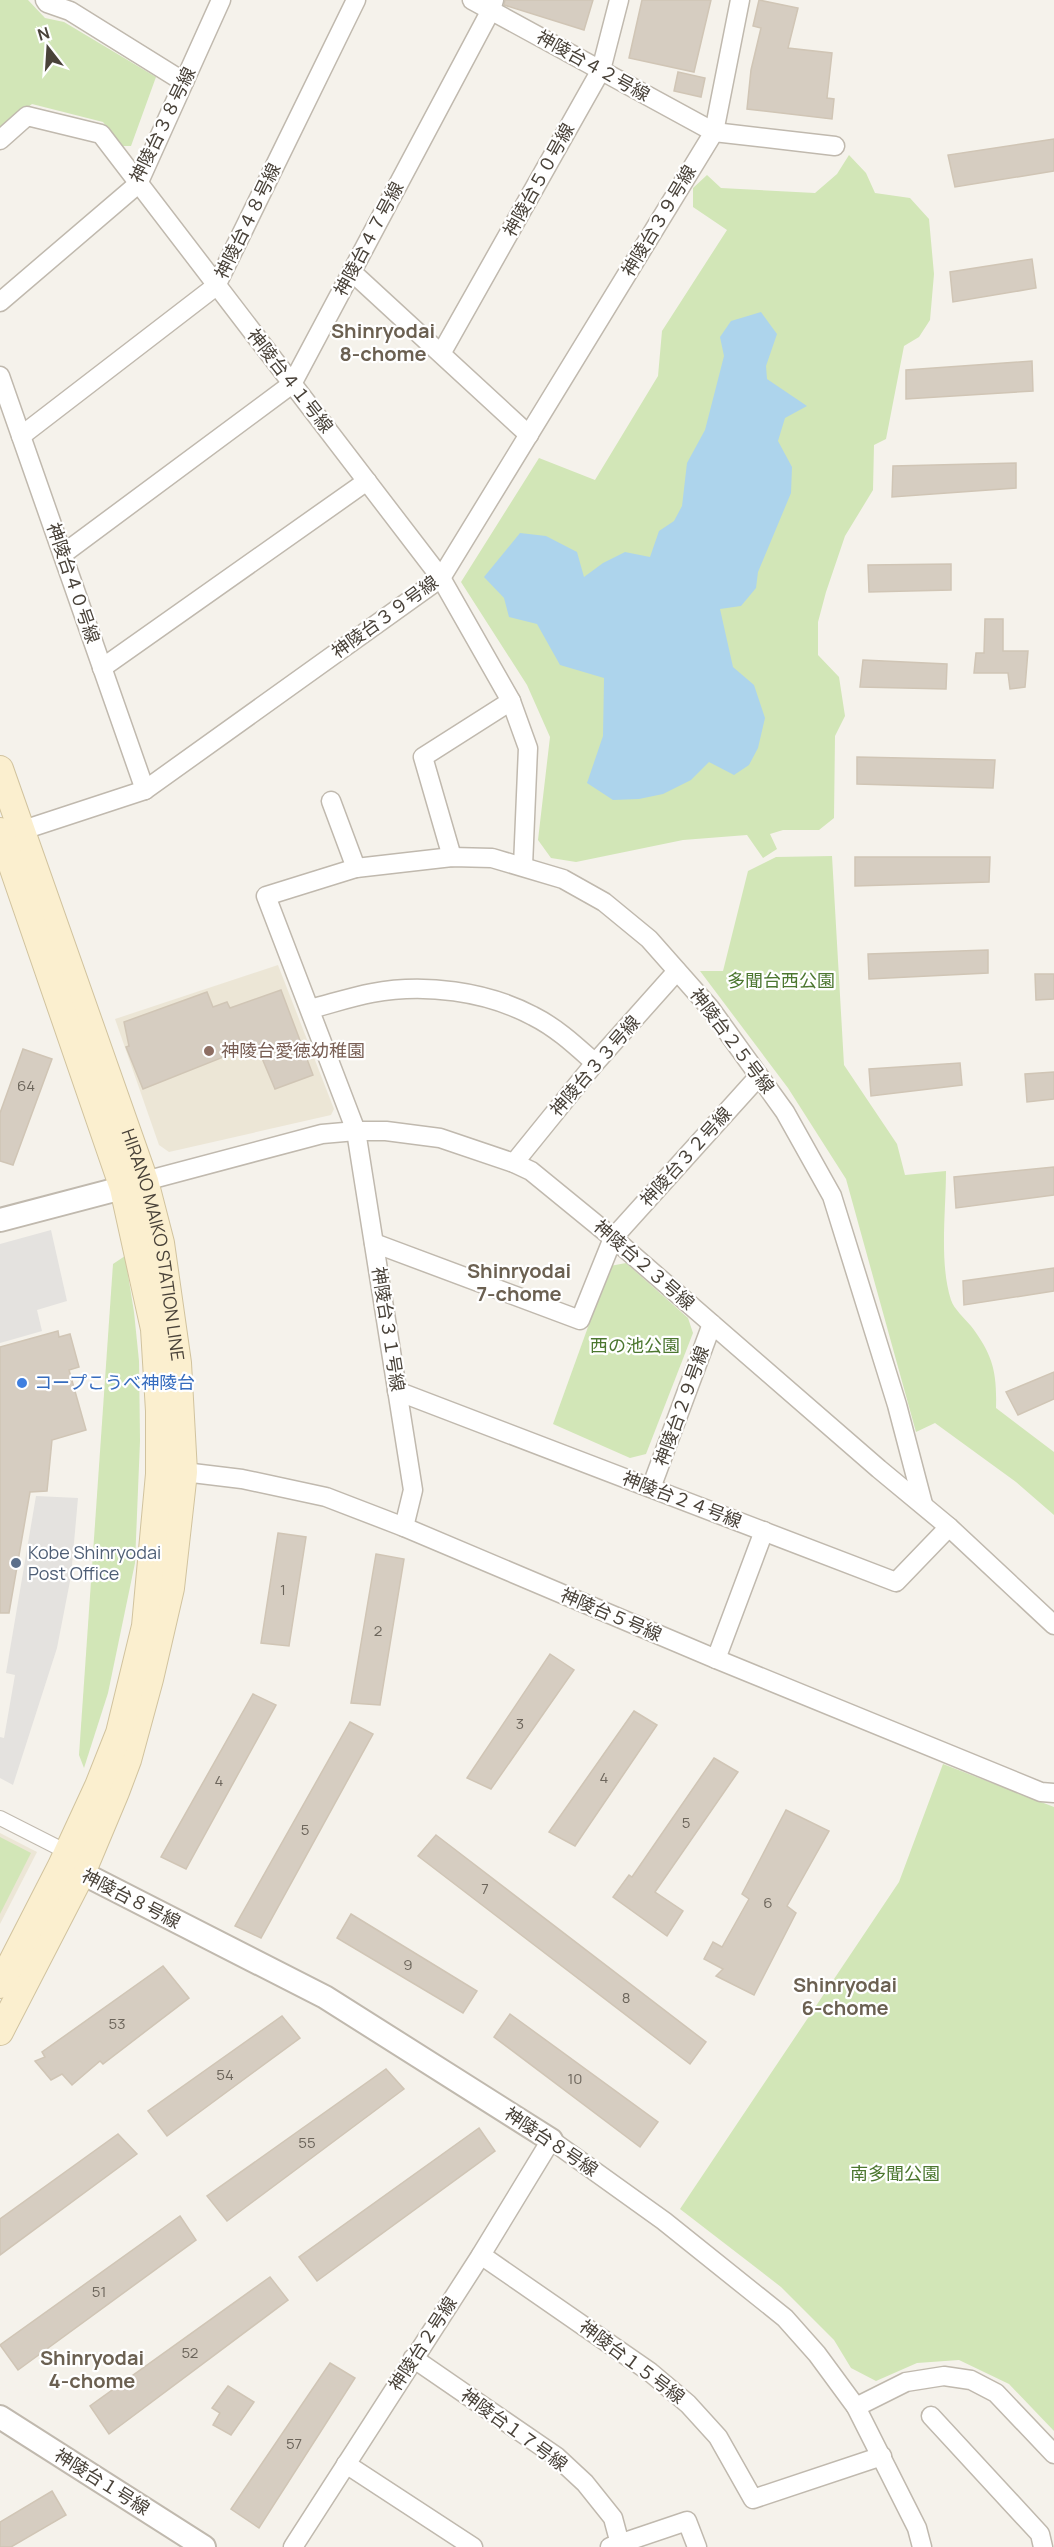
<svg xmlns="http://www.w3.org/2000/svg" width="1054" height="2547" viewBox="0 0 1054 2547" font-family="Manrope,'Noto Sans JP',sans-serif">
  <rect width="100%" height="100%" fill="#f5f2eb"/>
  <g fill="#ece6d6">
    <polygon points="278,965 334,1109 331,1115 169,1152 159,1145 115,1019"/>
    <polygon points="0,1833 37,1852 0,1924"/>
  </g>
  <g fill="#d2e6b7">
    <polygon points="0,0 28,0 45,18 64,22 156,77 131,146 122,146 103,122 32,104 0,129"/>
    <polygon points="849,155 866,173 875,193 910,198 929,219 934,274 930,320 919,337 904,346 886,439 874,445 873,490 845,536 826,592 818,622 818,655 839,677 845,716 835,736 834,818 819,830 783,830 770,834 777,849 763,858 747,835 683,840 576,862 551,858 538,840 550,737 527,685 461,582 539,458 595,480 658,376 662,331 727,230 693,207 693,188 707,175 721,188 815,193 837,174"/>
    <path d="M832 856 844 1065 897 1144 905 1175 946 1171C946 1210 939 1263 951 1300 954 1309 965 1319 971 1326 993 1355 997 1372 996 1408L1054 1452V1515L1016 1482 935 1423 916 1432 846 1179 788 1088 700 971H723L748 871 776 857Z"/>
    <polygon points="125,1256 134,1312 139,1361 140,1441 135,1563 108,1693 84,1768 79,1755 113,1264"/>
    <polygon points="626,1263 688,1318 693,1333 646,1454 630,1458 553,1424 610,1266"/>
    <polygon points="943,1764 1054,1807 1054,2431 1009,2384 959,2360 917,2363 876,2381 851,2368 834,2340 781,2287 680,2209 899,1882"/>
    <polygon points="0,1837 31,1853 0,1914"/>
  </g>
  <g fill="#e4e2df">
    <polygon points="51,1230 67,1301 37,1310 42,1331 0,1343 0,1244"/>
    <polygon points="36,1496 78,1498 71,1576 57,1648 13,1785 0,1778 0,1737 4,1738 15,1675 6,1673"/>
  </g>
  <polygon fill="#add4ec" points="761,312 777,334 766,366 767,379 807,406 785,418 778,441 792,467 791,493 758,572 756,588 741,606 720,609 733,667 754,685 765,718 758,748 749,765 734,775 709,762 691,780 663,794 639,799 613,800 587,783 603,736 604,678 560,665 537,624 509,617 504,598 484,577 520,533 546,536 577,552 584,577 603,563 625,552 650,557 659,531 674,521 682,506 687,463 705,430 724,356 720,337 731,321"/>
  <g fill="#d6cdc1" stroke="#d0c5b5" stroke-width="1.5">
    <polygon points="505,0 593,0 584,30 504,5"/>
    <polygon points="642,0 711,0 694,72 629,58"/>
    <polygon points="759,0 798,8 788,48 832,53 827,98 834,99 832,119 747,109 751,70 761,28 753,26"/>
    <polygon points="678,72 705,78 701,97 674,91"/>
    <polygon points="1054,139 1054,171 955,187 948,155"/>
    <polygon points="1032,259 1036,288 953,302 950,272"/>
    <polygon points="1032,361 1033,391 906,399 906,370"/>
    <polygon points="1016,463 1016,488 892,497 893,466"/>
    <polygon points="951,564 951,590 869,592 868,565"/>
    <polygon points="985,619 1003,619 1003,651 1028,651 1025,687 1010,689 1008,673 974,673 976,653 984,653"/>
    <polygon points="863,660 947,664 946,689 860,687"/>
    <polygon points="857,757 995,760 993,788 857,784"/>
    <polygon points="855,857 990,857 989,882 855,886"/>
    <polygon points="988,950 988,973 869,979 868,954"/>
    <polygon points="1035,974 1054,974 1054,999 1036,1000"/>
    <polygon points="281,990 313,1075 275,1089 256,1044 143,1089 126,1047 129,1046 124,1022 207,992 213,1007 227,1002 230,1008"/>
    <polygon points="23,1049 52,1059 13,1165 0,1161 0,1113"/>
    <polygon points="960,1063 962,1085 871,1096 869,1069"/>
    <polygon points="1054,1072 1054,1099 1027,1102 1025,1074"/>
    <polygon points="1054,1167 1054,1195 956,1208 954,1177"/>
    <polygon points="1054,1268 1054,1291 964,1305 963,1281"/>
    <polygon points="58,1331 59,1337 70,1334 79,1367 69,1370 86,1430 52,1440 47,1491 30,1492 9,1613 0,1613 0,1347"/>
    <polygon points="1054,1372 1054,1399 1018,1415 1006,1392"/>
    <polygon points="278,1533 306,1537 289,1646 261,1643"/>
    <polygon points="376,1554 404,1559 380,1705 351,1703"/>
    <polygon points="550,1654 574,1670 491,1789 467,1778"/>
    <polygon points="253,1694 276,1705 186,1869 161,1857"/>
    <polygon points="634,1711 657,1725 575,1846 549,1832"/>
    <polygon points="350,1722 373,1734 261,1938 235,1926"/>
    <polygon points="714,1758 738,1772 655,1892 683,1911 667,1936 613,1897 629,1875 632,1877"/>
    <polygon points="786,1810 829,1831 787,1906 796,1913 754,1995 716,1976 723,1969 704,1959 713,1942 722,1947 749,1899 742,1894"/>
    <polygon points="436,1835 706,2042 690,2064 418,1856"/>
    <polygon points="351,1914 477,1991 463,2013 337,1938"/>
    <polygon points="163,1966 189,1998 103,2064 100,2061 72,2085 62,2074 51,2080 35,2061 45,2057 42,2052"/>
    <polygon points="510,2014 658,2122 640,2147 494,2037"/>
    <polygon points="282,2016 300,2038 167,2136 148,2111"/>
    <polygon points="386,2069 404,2089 227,2221 207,2196"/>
    <polygon points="479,2128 495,2151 317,2281 299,2257"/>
    <polygon points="118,2134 137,2154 0,2255 0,2219"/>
    <polygon points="180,2216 196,2240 18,2370 0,2345"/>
    <polygon points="270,2277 288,2300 109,2434 90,2406"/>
    <polygon points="330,2363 355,2378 259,2528 231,2509"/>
    <polygon points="228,2386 254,2402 231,2435 213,2425 220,2413 212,2408"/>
    <polygon points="52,2491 66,2515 11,2547 0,2547 0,2522"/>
  </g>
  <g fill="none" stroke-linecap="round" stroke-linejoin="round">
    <g stroke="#c0b9ae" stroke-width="16">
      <polyline id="pedestrian" points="0,1818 67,1852"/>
    </g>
    <g stroke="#c0b9ae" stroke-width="21">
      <g id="minor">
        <polyline points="45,0 47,3 70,11 184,82"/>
        <polyline points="472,0 714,132 835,146"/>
        <polyline points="0,140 27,116 101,134 441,578 511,701 528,748 523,866"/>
        <polyline points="352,272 529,435"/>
        <polyline points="0,302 138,184 221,0"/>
        <polyline points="442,352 601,70 619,0"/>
        <polyline points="0,376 145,790"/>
        <polyline points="21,436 216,286 356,0"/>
        <polyline points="63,554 292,384 491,10 494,0"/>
        <polyline points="102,668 367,481"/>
        <polyline points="331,801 356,868"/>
        <polyline points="11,834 145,790 441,578 714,132 740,0"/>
        <polyline points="452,857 423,757 511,701"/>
        <path d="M310 1009C330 1004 351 997 372 993 424 983 486 991 533 1016 557 1028 576 1046 595 1063"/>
        <polyline points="514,1163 595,1063 677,971"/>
        <polyline points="145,1181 322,1134 356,1131 386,1131 440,1138 514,1163 531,1171 613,1238 879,1469 949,1527 1054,1625"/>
        <polyline points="374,1243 580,1320 613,1238 759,1076"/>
        <polyline points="397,1391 896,1582 949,1527"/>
        <polyline points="175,1473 184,1472 242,1479 326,1497 404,1527 716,1659 1041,1792 1054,1793"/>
        <polyline points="651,1488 712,1324"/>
        <polyline points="404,1527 413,1490 356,1131 266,896 356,868 452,857 492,858 563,879 604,902 649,939 710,1008 785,1112 832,1196 897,1405 923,1504"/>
        <polyline points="716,1659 764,1531"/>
        <polyline points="481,2255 650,2372 688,2404 718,2437 753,2499 882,2456"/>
        <polyline points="413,2358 557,2457 585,2483 613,2518 620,2544"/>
        <polyline points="856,2407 906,2382 944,2376 971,2380 996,2393 1054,2454"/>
        <polyline points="931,2416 1040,2534 1043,2547"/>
        <polyline points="346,2464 473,2547"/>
        <polyline points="293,2547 481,2255 551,2140 664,2221 785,2318 817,2354 856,2407 917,2528 922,2547"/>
        <polyline points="610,2547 687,2521 697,2547"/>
      </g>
    </g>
    <g stroke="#c0b9ae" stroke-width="26">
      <g id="tertiary">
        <polyline points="0,1220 141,1183"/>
        <polyline points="66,1868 82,1873 325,1997 551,2140"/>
        <polyline points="0,2417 204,2547"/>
      </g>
    </g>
    <g stroke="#d1c39e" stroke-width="28">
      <g id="secondary">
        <path id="s1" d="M0 769 145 1181 161 1243 178 1363 184 1472 171 1588 150 1679 128 1760 116 1792 82 1873 0 2032"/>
        <polyline points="0,831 123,1188 154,1329 159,1411 159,1474 145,1626 119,1733 98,1786 61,1866 0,1985"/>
      </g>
    </g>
    <use href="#pedestrian" stroke="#fff" stroke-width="14"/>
    <use href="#minor" stroke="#fff" stroke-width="18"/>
    <use href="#tertiary" stroke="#fff" stroke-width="22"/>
    <use href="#secondary" stroke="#fbefcf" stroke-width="26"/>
  </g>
  <circle fill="#8d6e63" stroke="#fff" stroke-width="2" cx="209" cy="1051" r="6"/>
  <circle fill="#3f7fe0" stroke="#fff" stroke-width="2" cx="22" cy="1383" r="6"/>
  <circle fill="#5c6f8a" stroke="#fff" stroke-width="2" cx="16" cy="1563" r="6"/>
  <g text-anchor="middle" stroke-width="4.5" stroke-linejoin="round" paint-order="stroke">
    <g font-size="15" fill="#6c655b">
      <text x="26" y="1091">64</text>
      <text x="283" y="1595">1</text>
      <text x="378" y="1636">2</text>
      <text x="520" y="1729">3</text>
      <text x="604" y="1783">4</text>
      <text x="219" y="1786">4</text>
      <text x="686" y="1828">5</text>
      <text x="305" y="1835">5</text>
      <text x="485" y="1894">7</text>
      <text x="768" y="1908">6</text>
      <text x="408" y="1970">9</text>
      <text x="626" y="2003">8</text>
      <text x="117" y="2029">53</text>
      <text x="225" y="2080">54</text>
      <text x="575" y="2084">10</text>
      <text x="307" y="2148">55</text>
      <text x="99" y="2297">51</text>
      <text x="190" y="2358">52</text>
      <text x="294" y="2449">57</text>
    </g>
    <g font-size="18" fill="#494239" stroke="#fff">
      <text transform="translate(593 66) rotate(29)" y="6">神陵台４２号線</text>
      <text transform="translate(163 125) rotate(-64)" y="6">神陵台３８号線</text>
      <text transform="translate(539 180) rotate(-61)" y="6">神陵台５０号線</text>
      <text transform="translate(248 221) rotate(-64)" y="6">神陵台４８号線</text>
      <text transform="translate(659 221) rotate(-59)" y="6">神陵台３９号線</text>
      <text transform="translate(369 239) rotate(-62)" y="6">神陵台４７号線</text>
      <text transform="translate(290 381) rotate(52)" y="6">神陵台４１号線</text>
      <text transform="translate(73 583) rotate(71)" y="6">神陵台４０号線</text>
      <text transform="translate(385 617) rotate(-36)" y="6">神陵台３９号線</text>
      <text transform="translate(732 1041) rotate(53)" y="6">神陵台２５号線</text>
      <text transform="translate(595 1066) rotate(-49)" y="6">神陵台３３号線</text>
      <text transform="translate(686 1157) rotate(-48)" y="6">神陵台３２号線</text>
      <text dy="6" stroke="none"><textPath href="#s1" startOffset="501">HIRANO MAIKO STATION LINE</textPath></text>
      <text transform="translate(644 1265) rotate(41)" y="6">神陵台２３号線</text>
      <text transform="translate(388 1329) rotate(81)" y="6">神陵台３１号線</text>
      <text transform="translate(682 1406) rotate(-70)" y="6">神陵台２９号線</text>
      <text transform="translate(682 1500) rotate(21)" y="6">神陵台２４号線</text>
      <text transform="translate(611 1615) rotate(23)" y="6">神陵台５号線</text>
      <text transform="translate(131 1899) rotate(27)" y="6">神陵台８号線</text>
      <text transform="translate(551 2142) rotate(34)" y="6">神陵台８号線</text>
      <text transform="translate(423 2344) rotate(-57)" y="6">神陵台２号線</text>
      <text transform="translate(632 2362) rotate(37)" y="6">神陵台１５号線</text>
      <text transform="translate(514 2430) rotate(36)" y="6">神陵台１７号線</text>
      <text transform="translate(102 2482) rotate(32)" y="6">神陵台１号線</text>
    </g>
    <g font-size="18" fill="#4c7730" stroke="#fff">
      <text x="781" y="987">多聞台西公園</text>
      <text x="635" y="1352">西の池公園</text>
      <text x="895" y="2180">南多聞公園</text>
    </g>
    <g font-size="18" fill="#785e54" stroke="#fff" text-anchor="start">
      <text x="221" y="1057">神陵台愛徳幼稚園</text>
    </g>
    <g font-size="18" fill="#366cbe" stroke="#fff" text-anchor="start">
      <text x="34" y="1389">コープこうべ神陵台</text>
    </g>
    <g font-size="18" fill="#4e5e75" stroke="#fff" text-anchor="start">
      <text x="28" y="1559">Kobe Shinryodai<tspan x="28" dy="21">Post Office</tspan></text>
    </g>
    <g font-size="20" font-weight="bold" fill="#6b6051" stroke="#fff">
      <text x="383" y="338">Shinryodai<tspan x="383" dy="23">8-chome</tspan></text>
      <text x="519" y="1278">Shinryodai<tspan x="519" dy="23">7-chome</tspan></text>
      <text x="845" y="1992">Shinryodai<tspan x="845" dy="23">6-chome</tspan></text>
      <text x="92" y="2365">Shinryodai<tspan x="92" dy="23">4-chome</tspan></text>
    </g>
  </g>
  <g transform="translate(48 48) rotate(343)" stroke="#ffffff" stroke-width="4.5" paint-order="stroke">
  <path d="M0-4.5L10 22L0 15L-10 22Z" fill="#494239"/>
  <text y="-9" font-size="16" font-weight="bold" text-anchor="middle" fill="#494239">N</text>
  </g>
</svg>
